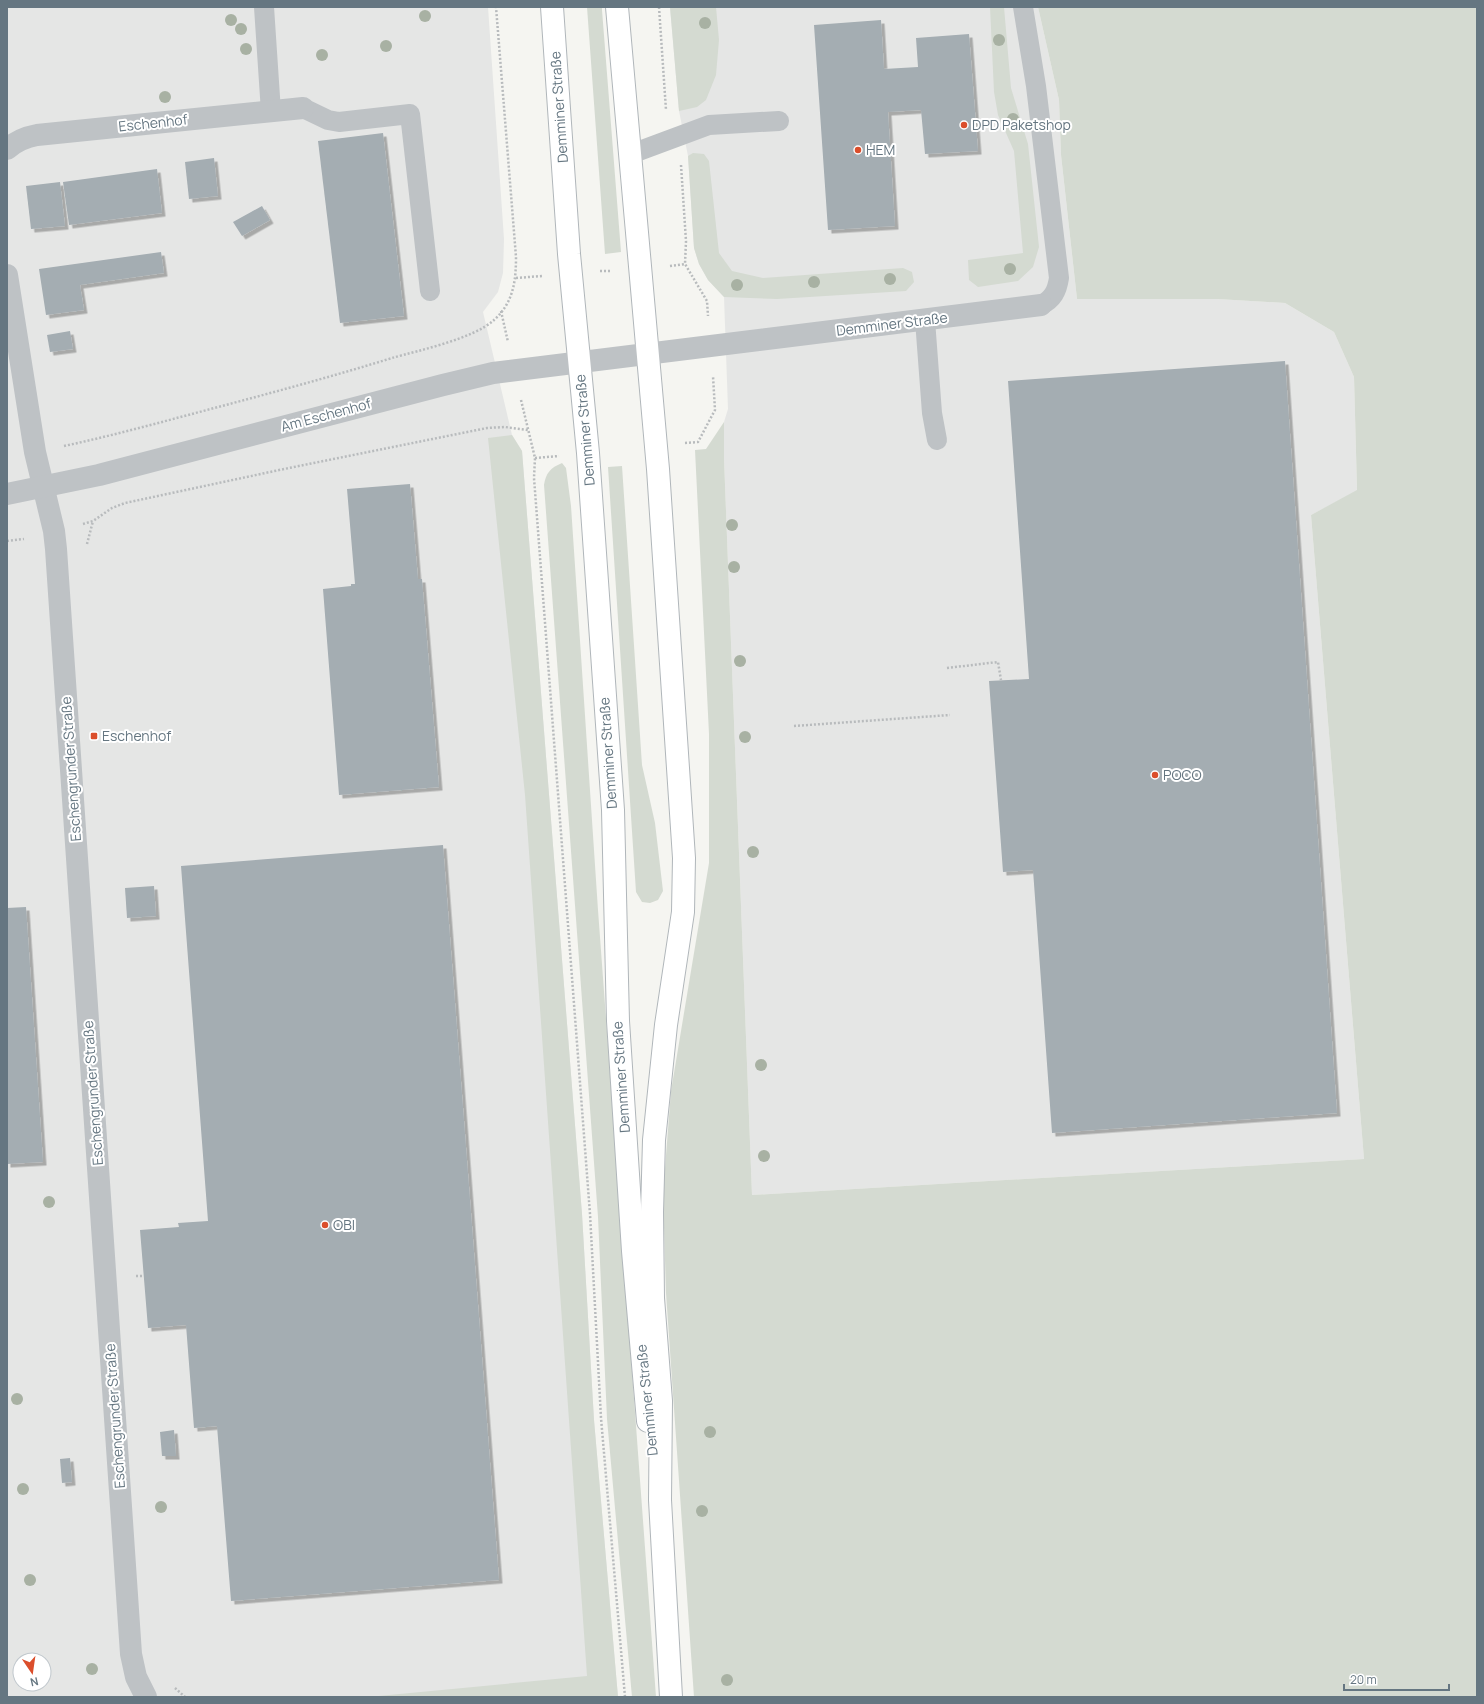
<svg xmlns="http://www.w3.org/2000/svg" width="1484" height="1704" viewBox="0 0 1484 1704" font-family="Manrope,sans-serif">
  <defs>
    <filter id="shadow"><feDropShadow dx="3.5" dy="3.5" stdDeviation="0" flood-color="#0004"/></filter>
  </defs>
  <rect width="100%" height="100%" fill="#f5f5f1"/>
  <g fill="#e5e6e5" fill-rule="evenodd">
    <path d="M7 7H488L504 239 503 273 498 292 483 312 512 435 522 451 582 1214 594 1420 618 1697H7ZM20 1660H44V1684H20Z"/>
    <polygon points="670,7 1038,7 1059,100 1061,155 1077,299 1217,299 1285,303 1334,332 1354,377 1357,491 1311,515 1364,1159 752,1195 724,458 724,422 728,409 724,297 708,280 699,264 694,248 688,156 679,111"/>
  </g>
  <g fill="#d4dad1">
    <polygon points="587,7 602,7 602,10 621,252 605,254"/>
    <polygon points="670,7 716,7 719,40 716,75 706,100 697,107 679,111"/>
    <polygon points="990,7 1004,7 1011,88 1028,144 1039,247 1033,267 1018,281 978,287 969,280 968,260 1023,253 1014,151 998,115 994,92"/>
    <polygon points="1038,7 1477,7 1477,1697 694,1697 666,1293 663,1194 671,1091 709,863 709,734 695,450 706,449 724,422 724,458 752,1195 1364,1159 1311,515 1357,490 1354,377 1334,332 1285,303 1217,299 1077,299 1061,155 1059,100"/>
    <polygon points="693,153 704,154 709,161 719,253 732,271 763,278 903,268 912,272 914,282 906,291 777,299 724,297 708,280 699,264 694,248 688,156"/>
    <polygon points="512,435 522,451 582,1214 594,1420 618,1697 368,1697 587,1676 525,795 488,438"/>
    <path d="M562 463 566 468 571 506 598 910 656 1697H632L607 1419 598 1217 544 485C546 473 550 468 562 463Z"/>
    <polygon points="622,466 642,765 655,823 663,891 658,900 650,903 642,902 636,892 608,467"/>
  </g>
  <g fill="#a4adb2" filter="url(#shadow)">
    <polygon points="881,20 884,69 918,67 916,38 969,34 978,151 925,154 921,110 888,112 895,226 828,230 814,25"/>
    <polygon points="383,133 404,316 340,323 318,141"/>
    <polygon points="214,158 218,196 189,199 185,162"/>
    <polygon points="157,169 162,213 69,225 63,182"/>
    <polygon points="60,182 65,226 31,229 26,186"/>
    <polygon points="262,206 270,220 242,236 233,222"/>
    <polygon points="161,252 164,273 80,285 84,310 46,315 39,269"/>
    <polygon points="70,331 73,349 50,352 47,335"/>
    <polygon points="1285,361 1337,1113 1052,1133 1033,870 1003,872 989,681 1029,679 1008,381"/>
    <polygon points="410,484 418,579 422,579 439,787 339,795 323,589 351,586 351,584 355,584 347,489"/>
    <polygon points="443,845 499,1580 231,1601 217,1426 194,1428 186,1325 148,1328 140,1230 179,1227 178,1223 208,1221 181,866"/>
    <polygon points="154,886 156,916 127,918 125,888"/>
    <polygon points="26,907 43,1162 7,1164 7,908"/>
    <polygon points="174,1430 176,1456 162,1456 160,1432"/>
    <polygon points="70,1458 72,1482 62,1483 60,1459"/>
  </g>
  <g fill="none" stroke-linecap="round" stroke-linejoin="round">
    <g stroke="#b0b6ba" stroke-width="24">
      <g id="secondary">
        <polyline points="552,7 569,254 588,453 613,810 618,1021 633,1251 648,1421"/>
        <polyline points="617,7 658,469 684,858 683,912 666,1025 654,1140 652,1212 653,1298 661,1401 660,1500 671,1697"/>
      </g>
    </g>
    <g stroke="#b8bbbd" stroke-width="2.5" stroke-dasharray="2 2" stroke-linecap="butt">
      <polyline points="659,7 666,110"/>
      <polyline points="681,165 686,241 685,264 707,301 708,316"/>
      <polyline points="670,266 685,264"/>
      <polyline points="600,271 611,271"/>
      <polyline points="516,278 542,276"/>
      <polyline points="501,311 508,342"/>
      <polyline points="521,400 535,458 534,478 590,1214 601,1418 625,1697"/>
      <polyline points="685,443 698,442 715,410 713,376"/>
      <path d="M64 446C106 437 147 426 188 415 256 397 324 379 392 358 420 350 473 339 494 320 513 303 516 282 516 257L496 7"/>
      <polyline points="535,458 559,456"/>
      <polyline points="83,524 93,521 112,508 125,503 284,469 487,428 505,427 528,430"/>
      <polyline points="7,541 24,539"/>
      <polyline points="87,544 93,521"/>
      <polyline points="947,668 998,662 1001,680"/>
      <polyline points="794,726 950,715"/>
      <polyline points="136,1276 143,1276"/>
      <polyline points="175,1688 185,1697"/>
    </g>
    <g stroke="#bec2c5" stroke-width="20">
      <polyline points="264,7 271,112"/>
      <path d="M1023 7 1036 86 1059 278C1057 291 1053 299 1041 305"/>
      <polyline points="303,108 328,120 339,122 410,114 430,291"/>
      <polyline points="631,154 709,125 779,121"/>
      <polyline points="925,320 932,413 937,440"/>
    </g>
    <g stroke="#bec2c5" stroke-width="22">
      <path d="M7 149C16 141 26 137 37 135L303 108"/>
      <polyline points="7,275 35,452 54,531 56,549 131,1654 136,1677 146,1697"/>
      <polyline points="7,494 99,475 443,385 493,373 1041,305"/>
    </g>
    <use href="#secondary" stroke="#fff" stroke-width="22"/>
  </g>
  <g fill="#a8b1a3">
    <circle cx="425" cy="16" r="6"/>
    <circle cx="231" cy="20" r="6"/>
    <circle cx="705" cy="23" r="6"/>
    <circle cx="241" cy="29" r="6"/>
    <circle cx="999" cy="40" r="6"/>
    <circle cx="386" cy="46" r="6"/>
    <circle cx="246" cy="49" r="6"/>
    <circle cx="322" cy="55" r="6"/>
    <circle cx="165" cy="97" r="6"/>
    <circle cx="1013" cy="119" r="6"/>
    <circle cx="1010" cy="269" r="6"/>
    <circle cx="890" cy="279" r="6"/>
    <circle cx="814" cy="282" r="6"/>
    <circle cx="737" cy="285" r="6"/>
    <circle cx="732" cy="525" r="6"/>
    <circle cx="734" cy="567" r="6"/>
    <circle cx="740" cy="661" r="6"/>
    <circle cx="745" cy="737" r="6"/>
    <circle cx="753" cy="852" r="6"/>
    <circle cx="761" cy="1065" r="6"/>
    <circle cx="764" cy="1156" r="6"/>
    <circle cx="49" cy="1202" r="6"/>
    <circle cx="17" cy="1399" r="6"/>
    <circle cx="710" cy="1432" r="6"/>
    <circle cx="23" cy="1489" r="6"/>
    <circle cx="161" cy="1507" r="6"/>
    <circle cx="702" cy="1511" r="6"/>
    <circle cx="30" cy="1580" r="6"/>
    <circle cx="92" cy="1669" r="6"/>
    <circle cx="727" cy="1680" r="6"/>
  </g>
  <g fill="#db4e2b" stroke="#fff" stroke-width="1.5">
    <circle cx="964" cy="125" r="4"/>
    <circle cx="858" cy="150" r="4"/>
    <rect x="90" y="732" width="8" height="8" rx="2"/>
    <circle cx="1155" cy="775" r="4"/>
    <circle cx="325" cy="1225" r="4"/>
  </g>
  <g text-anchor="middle" stroke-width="4" stroke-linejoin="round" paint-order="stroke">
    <g font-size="14" fill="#657681" stroke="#fff">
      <text transform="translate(559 107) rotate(-94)" y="5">Demminer Straße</text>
      <text transform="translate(153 123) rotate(-6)" y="5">Eschenhof</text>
      <text transform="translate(892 324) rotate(-7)" y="5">Demminer Straße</text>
      <text transform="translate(326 415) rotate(-15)" y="5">Am Eschenhof</text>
      <text transform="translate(585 430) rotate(-95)" y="5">Demminer Straße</text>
      <text transform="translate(608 753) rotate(-94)" y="5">Demminer Straße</text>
      <text transform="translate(71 769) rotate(-94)" y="5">Eschengrunder Straße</text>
      <text transform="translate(621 1077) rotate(-94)" y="5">Demminer Straße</text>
      <text transform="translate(93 1093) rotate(-94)" y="5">Eschengrunder Straße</text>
      <text transform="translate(647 1400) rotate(-96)" y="5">Demminer Straße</text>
      <text transform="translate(115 1416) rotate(-94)" y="5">Eschengrunder Straße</text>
    </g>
    <g font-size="14" fill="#657681" stroke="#fff" text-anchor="start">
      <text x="972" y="130">DPD Paketshop</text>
      <text x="866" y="155">HEM</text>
      <text x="102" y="741">Eschenhof</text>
      <text x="1163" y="780">POCO</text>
      <text x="333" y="1230">OBI</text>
    </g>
  </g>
  <rect width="1484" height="1704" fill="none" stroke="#657681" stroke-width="16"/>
  <g transform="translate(32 1672) rotate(167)"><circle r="19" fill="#ffffff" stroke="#c1c8cd"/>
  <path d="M0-3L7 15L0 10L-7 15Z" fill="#db4e2b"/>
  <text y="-6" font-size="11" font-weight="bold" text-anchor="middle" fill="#657681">N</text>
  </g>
  <path d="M1344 1684v6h105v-6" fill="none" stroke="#657681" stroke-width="2"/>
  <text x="1350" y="1684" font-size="12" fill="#657681" stroke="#ffffff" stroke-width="3" paint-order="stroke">20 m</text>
</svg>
